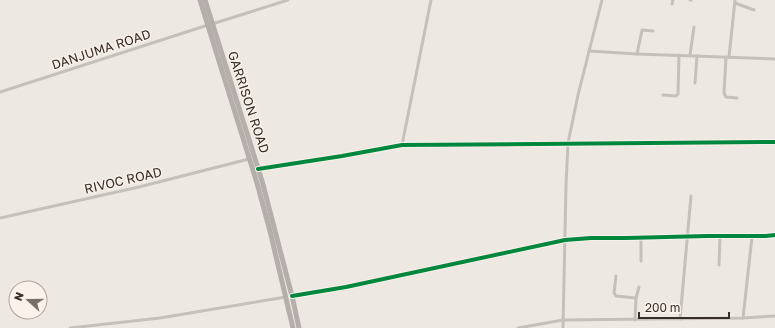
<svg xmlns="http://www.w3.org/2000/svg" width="775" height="328" viewBox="0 0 775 328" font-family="'Golos Text',sans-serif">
  <rect width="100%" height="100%" fill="#ede8e2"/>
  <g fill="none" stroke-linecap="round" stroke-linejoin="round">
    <g stroke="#c6c0bb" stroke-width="3">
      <polyline points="690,0 691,0"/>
      <polyline points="735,3 754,10"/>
      <polyline points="672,4 673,0"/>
      <polyline points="212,24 288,0"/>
      <polyline points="589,51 637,54 775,59"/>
      <polyline points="637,54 642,30 653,31"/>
      <polyline points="690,55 694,27"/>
      <polyline points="726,57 724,93 726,97 737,98"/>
      <polyline points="729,57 735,0"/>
      <polyline points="695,83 697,56"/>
      <polyline points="0,92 208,25"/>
      <polyline points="663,95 676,96 678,94 679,55"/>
      <polyline points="402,145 431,0"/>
      <polyline points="258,169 342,156 402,145 775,142"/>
      <polyline points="0,218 139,187 249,159"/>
      <polyline points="641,238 641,261"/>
      <polyline points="719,265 720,236"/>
      <polyline points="616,276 614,293 616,296 636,298"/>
      <polyline points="292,296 346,287 565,240 591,238 626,238 707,236 766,236 775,235"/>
      <polyline points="743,318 752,237"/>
      <polyline points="680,319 691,196"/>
      <polyline points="635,320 636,298 639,287"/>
      <polyline points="70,328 160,318 286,297"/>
      <polyline points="518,328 563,320 743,318 775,316"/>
      <polyline points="563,328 566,185 568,143 578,95 602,0"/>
    </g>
    <g stroke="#b5aeaa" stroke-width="5">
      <polyline points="200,0 257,183 270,231 293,328"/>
      <polyline points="205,0 262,181 292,296 299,328"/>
    </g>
    <g stroke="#faf2ea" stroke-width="6">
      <g id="cycleway">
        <polyline points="258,169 342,156 402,145 775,142"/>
        <polyline points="292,296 346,287 565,240 591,238 626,238 707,236 766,236 775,235"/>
      </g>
    </g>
    <use href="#cycleway" stroke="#00873e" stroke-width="4"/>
  </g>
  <g text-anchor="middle" stroke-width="3" stroke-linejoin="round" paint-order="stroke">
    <g font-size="13" fill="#372d29" stroke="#faf2ea">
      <text transform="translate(101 49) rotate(-18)" y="5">DANJUMA ROAD</text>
      <text transform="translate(249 102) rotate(72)" y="5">GARRISON ROAD</text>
      <text transform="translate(123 180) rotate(-13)" y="5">RIVOC ROAD</text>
    </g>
  </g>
  <g transform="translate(28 300) rotate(291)"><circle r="19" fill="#faf2ea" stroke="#aca39d"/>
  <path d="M0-3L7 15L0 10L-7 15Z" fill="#776e6a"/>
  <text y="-6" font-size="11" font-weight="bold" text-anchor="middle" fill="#372d29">N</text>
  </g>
  <path d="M639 312v6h90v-6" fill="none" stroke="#372d29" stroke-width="2"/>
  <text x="645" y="312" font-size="12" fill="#372d29" stroke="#faf2ea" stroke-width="3" paint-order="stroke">200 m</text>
</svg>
